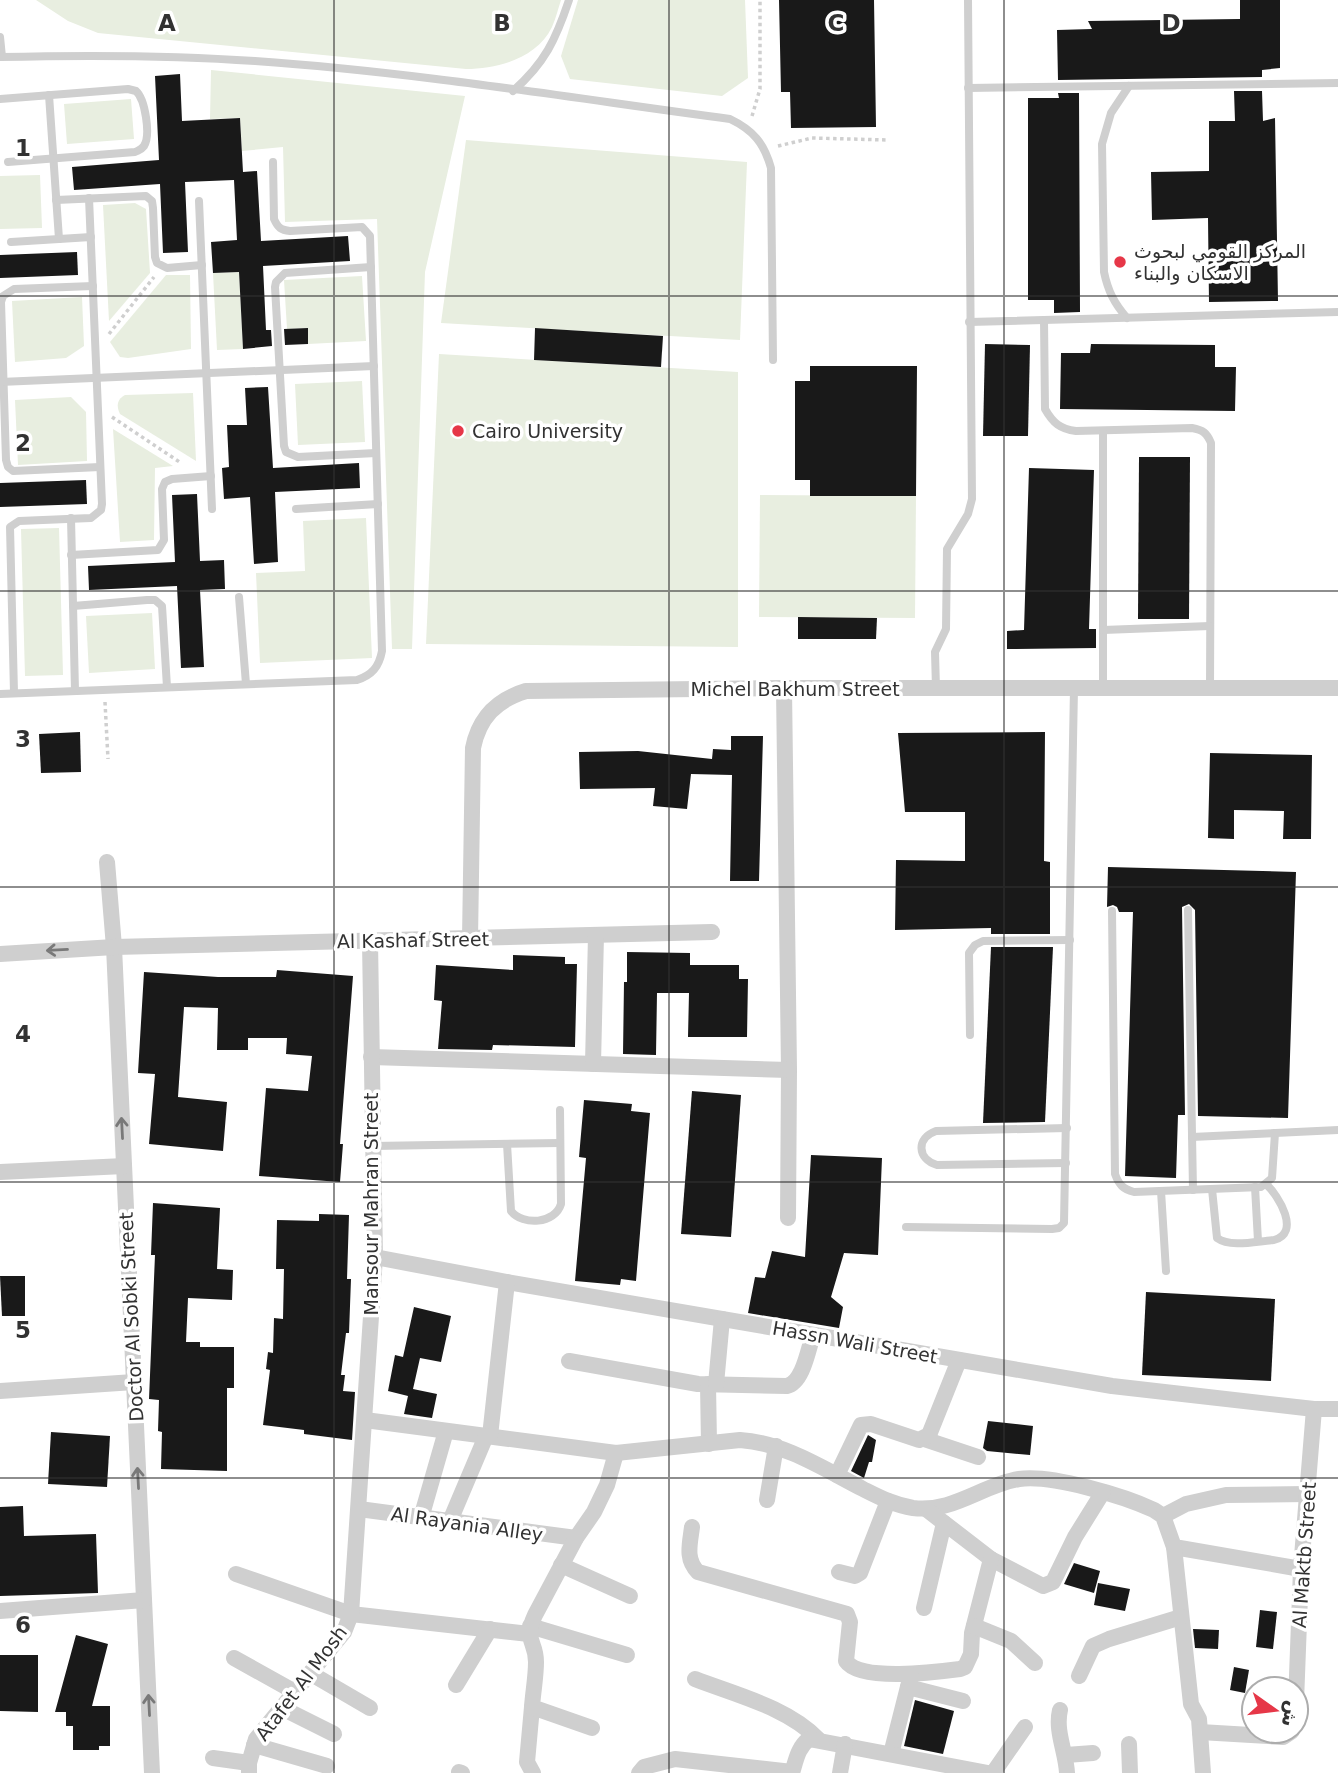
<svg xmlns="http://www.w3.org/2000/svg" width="1338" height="1773" viewBox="0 0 1338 1773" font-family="'DejaVu Sans',Vazirmatn,sans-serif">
  <rect width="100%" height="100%" fill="#fff"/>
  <g fill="#e8eee0">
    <path d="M36 0H561C558 9 556 18 552 27 537 58 498 69 466 69L98 33 68 21Z"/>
    <polygon points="578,0 745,0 748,78 722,96 570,79 561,56"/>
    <polygon points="211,70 465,96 425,272 412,649 392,649 377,219 285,222 283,147 242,151 240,118 210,119"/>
    <polygon points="131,99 134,139 67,144 64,104"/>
    <polygon points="466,140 747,162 740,340 441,323"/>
    <polygon points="40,175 42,228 0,229 0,176"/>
    <polygon points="135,203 146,209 150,273 109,321 103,205"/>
    <polygon points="239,272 243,349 217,350 213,273"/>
    <polygon points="166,275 190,275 191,349 128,358 120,357 110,342"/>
    <polygon points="362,276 366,341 308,344 307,328 287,329 284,280"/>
    <polygon points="82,297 84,346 66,358 15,362 12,301"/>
    <polygon points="439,354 738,372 738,647 426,644"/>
    <polygon points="362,381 365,442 298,445 295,384"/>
    <path d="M193 393 196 461 120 414C116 406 117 399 125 395Z"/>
    <polygon points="71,397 86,412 87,461 18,465 15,400"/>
    <polygon points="113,429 173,466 155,468 154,540 120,542"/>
    <polygon points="760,495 916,496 915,618 759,617"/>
    <polygon points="366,518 372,658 260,663 256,573 305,571 303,521"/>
    <polygon points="59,528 63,675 25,676 21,529"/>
    <polygon points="152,613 155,669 89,673 86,616"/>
  </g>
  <g fill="#191919">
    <polygon points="779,0 874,0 876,127 791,128 790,92 781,92"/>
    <polygon points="1240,0 1280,0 1280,68 1262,70 1262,77 1058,80 1057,30 1092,29 1088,21 1240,19"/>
    <polygon points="180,74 182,121 240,118 243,172 257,171 261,241 348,236 350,261 263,266 266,330 271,330 272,346 243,349 239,272 213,273 211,242 237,240 234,180 185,182 188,252 163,253 160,184 74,190 72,167 159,160 155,76"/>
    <polygon points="1234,91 1262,91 1263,121 1275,118 1278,301 1209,302 1208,218 1152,220 1151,172 1209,171 1209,121 1235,121"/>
    <polygon points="1058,93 1079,93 1080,312 1054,313 1054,300 1028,300 1028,98 1059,98"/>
    <polygon points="77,252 78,275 0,278 0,255"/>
    <polygon points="308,328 308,344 285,345 284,329"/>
    <polygon points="535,328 663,336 661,367 534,360"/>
    <polygon points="985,344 1030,345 1028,436 983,436"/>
    <polygon points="1091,344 1215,345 1215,367 1236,367 1235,411 1060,409 1061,353 1090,353"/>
    <polygon points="810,366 917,366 916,496 810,496 810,480 795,480 795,381 810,381"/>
    <polygon points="268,387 273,468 359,463 360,488 275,492 278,562 254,564 250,497 224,499 222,468 229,467 227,425 247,425 245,388"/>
    <polygon points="1139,457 1190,457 1189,619 1138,619"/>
    <polygon points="1029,468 1094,470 1089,629 1096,629 1096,648 1007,649 1007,631 1024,630"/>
    <polygon points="86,480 87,504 0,507 0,483"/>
    <polygon points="197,494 200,561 224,560 225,589 200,590 204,667 181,668 177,586 89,590 88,566 175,562 172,495"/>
    <polygon points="798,617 877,618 876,639 798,639"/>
    <polygon points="80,732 81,772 41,773 39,734"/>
    <polygon points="1045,732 1044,861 1050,862 1050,934 991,934 991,928 895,930 896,860 965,861 965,812 905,812 898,733"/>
    <polygon points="731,736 763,736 759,881 730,881 732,775 691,774 687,809 653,806 655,788 580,789 579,752 638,751 712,759 713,749 731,750"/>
    <polygon points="1210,753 1312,755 1311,839 1283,839 1284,811 1234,810 1234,839 1208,838"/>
    <polygon points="1108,867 1296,872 1288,1118 1198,1116 1195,910 1189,904 1182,907 1185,1115 1178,1115 1176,1178 1125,1176 1133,912 1119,912 1117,907 1113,905 1107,907"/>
    <polygon points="991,947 1053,947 1045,1122 983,1123"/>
    <polygon points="627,952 690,953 690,965 739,965 739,979 748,979 747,1037 688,1037 689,993 657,993 656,1055 623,1054 624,982 627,982"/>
    <polygon points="513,955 565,957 565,964 577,964 575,1047 493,1045 492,1050 438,1049 442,1001 434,1000 436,965 513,970"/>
    <polygon points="277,970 353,976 340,1144 343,1144 340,1182 259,1176 266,1088 308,1091 312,1056 286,1054 287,1038 248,1038 248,1050 217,1050 218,1008 184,1007 178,1097 227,1102 223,1151 149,1144 155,1074 138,1073 144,972 218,977 276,977"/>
    <polygon points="692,1091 741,1095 731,1237 681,1234"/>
    <polygon points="584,1100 632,1104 631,1111 650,1113 636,1281 621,1279 620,1285 575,1281 586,1158 579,1157"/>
    <polygon points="811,1155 882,1158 878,1255 844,1253 831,1297 843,1307 839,1328 748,1313 755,1277 765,1278 772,1251 805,1257"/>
    <polygon points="153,1203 220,1208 217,1269 233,1270 232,1300 188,1298 186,1342 200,1342 200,1347 234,1347 234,1388 227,1388 227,1471 161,1469 162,1432 158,1431 159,1400 149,1399 155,1255 151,1255"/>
    <polygon points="319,1214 349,1215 347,1279 351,1279 349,1333 346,1333 341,1375 345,1375 343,1391 355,1392 352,1440 304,1434 304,1430 263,1425 270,1370 266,1369 268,1352 273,1353 274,1318 283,1319 284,1269 276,1269 277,1220 319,1221"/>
    <polygon points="0,1276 25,1276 25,1316 2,1316"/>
    <polygon points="1146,1292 1275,1299 1271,1381 1142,1375"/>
    <polygon points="414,1307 451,1316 441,1362 420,1358 413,1389 437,1394 432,1418 404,1414 408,1396 388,1391 395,1355 403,1357"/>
    <polygon points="988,1421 1033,1426 1030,1455 987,1451 983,1448"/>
    <polygon points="51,1432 110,1436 107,1487 48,1484"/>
    <polygon points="868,1435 876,1440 872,1462 869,1462 864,1478 851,1471"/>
    <polygon points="23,1506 24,1536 96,1534 98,1593 0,1596 0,1507"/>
    <polygon points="1074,1563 1100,1571 1094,1593 1064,1584"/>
    <polygon points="1098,1583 1130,1589 1125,1611 1094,1605"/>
    <polygon points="1260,1610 1277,1612 1273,1649 1256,1647"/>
    <polygon points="1193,1629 1219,1630 1218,1649 1195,1648"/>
    <polygon points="76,1635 108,1644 92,1706 110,1706 110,1746 99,1746 99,1750 73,1750 73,1726 66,1726 66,1712 55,1712"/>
    <polygon points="0,1655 38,1655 38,1712 0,1711"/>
    <polygon points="1234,1667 1249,1670 1245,1693 1230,1690"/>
    <polygon points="915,1700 954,1711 943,1754 904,1746"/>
  </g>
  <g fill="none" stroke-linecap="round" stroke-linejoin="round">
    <g stroke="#cfcfcf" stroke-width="3.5" stroke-dasharray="3.5 3.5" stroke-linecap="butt">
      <polyline points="752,116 760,89 760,0"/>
      <polyline points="778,146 812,138 887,140"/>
      <polyline points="109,334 154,277"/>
      <polyline points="112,417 181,463"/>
      <polyline points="105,702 108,759"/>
    </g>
    <g stroke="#cfcfcf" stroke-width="8">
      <polyline points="0,37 2,57"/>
      <path d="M0 57C85 55 170 55 255 61 414 72 572 98 730 119 753 130 764 143 771 168L773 360"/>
      <polyline points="968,88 1338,83"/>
      <path d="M513 91C545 63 556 39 569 0"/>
      <polyline points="49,95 59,239"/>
      <path d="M0 99 128 89 136 91C145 99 151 135 144 146 141 150 139 150 135 152L8 162"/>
      <polyline points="56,200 146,196 152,201 153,208 155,257 157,263 167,268 202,265"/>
      <polyline points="199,201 212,509"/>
      <polyline points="11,242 91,237"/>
      <polyline points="371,267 285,273 276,282 275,287 284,446 286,452 298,457 376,453"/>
      <polyline points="93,286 14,289 3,296 1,302 6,460 8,467 13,471 100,467"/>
      <path d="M1127 318C1114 303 1108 291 1104 272L1102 144 1111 113 1129 86"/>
      <path d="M1044 320 1045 409C1053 423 1060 429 1076 431L1192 428C1203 430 1207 433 1211 443L1210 688"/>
      <polyline points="969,322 1338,312"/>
      <polyline points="0,382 374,366"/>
      <polyline points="1103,431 1103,688"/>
      <polyline points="296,509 378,504"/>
      <polyline points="71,518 75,691"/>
      <polyline points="71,555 158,550 164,540 162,489 165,482 172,479 211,476"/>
      <polyline points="239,597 246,684"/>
      <polyline points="73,606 147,600 155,600 162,606 167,687"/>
      <polyline points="1103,630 1210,626"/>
      <polyline points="936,689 935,652 946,629 947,549 968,514 972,499 968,0"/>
      <polyline points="14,693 10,527 19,521 91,518 101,510 102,504 89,198"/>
      <path d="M0 694 357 680C372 675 379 667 382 651L370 236 362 227 290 231C281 230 278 228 274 219L273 162"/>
      <polyline points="1188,910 1193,1190"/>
      <path d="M1112 911 1115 1174C1119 1185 1123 1189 1134 1192L1261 1187 1272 1178 1275 1133"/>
      <polyline points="970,1035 969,953 975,945 983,941 1070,940"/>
      <polyline points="1192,1137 1338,1130"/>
      <path d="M507 1144 511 1211C523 1226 555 1224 561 1204L560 1110"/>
      <polyline points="373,1146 560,1143"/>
      <path d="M1066 1163 937 1165C917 1159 916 1138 936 1131L1067 1128"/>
      <polyline points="1255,1187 1258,1241"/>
      <path d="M1212 1189 1217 1238C1231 1248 1257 1241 1274 1240 1301 1233 1279 1196 1266 1184"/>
      <polyline points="1161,1191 1166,1271"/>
      <polyline points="906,1227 1052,1229 1059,1228 1064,1223 1074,688"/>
    </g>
    <g stroke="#cfcfcf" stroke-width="16">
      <polyline points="784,688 789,1070 788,1218"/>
      <polyline points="107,862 114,947 152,1773"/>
      <path d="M470 939 473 748C479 718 496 700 526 691L784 688H1338"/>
      <polyline points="0,954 114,947 712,932"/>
      <polyline points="371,1057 789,1070"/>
      <polyline points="593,1064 596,935"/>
      <polyline points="0,1172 124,1166"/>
      <polyline points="375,1257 507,1282 1112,1386 1314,1409 1338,1409"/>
      <path d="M569 1361 698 1384 787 1386C803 1382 808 1350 813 1335"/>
      <polyline points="708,1384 709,1444"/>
      <polyline points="716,1384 722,1319"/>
      <polyline points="0,1391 134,1382"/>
      <path d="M365 1420 616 1453 740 1440C785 1443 824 1469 863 1489 879 1497 894 1505 913 1508 953 1513 982 1485 1019 1479 1051 1474 1124 1496 1154 1510L1163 1516 1174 1547 1301 1569"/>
      <polyline points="490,1436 507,1282"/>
      <polyline points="924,1439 978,1457"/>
      <polyline points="837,1475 861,1425 871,1424 919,1440 929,1435 959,1360"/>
      <polyline points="767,1500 776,1446"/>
      <polyline points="359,1509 576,1538"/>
      <polyline points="926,1509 991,1559 1043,1586 1053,1582 1075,1537 1103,1492"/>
      <polyline points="1163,1516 1186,1504 1226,1495 1307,1494"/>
      <polyline points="421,1518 446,1431"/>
      <polyline points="450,1521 486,1436"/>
      <path d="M692 1527C690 1544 685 1559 698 1572L847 1614 850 1622 846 1661C860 1682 937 1672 960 1669L965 1667 971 1654 972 1633 991 1559"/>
      <polyline points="1174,1547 1191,1704 1199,1719 1203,1773"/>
      <polyline points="561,1565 630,1596"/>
      <polyline points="839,1572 855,1576 860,1573 888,1501"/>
      <polyline points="236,1574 351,1614 529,1634"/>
      <polyline points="924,1608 944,1523"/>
      <polyline points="0,1611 144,1600"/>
      <polyline points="530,1626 627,1655"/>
      <polyline points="974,1626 1011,1641 1035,1663"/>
      <polyline points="234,1658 295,1692"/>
      <polyline points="310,1673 370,1708"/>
      <polyline points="1079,1676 1093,1646 1109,1639 1181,1617"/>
      <path d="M695 1679C736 1695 787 1707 818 1739"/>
      <polyline points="456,1685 490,1629"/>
      <polyline points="908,1687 963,1701"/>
      <polyline points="1296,1702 1301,1569 1314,1409"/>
      <polyline points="532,1707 527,1762 533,1773"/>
      <polyline points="282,1708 334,1734"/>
      <path d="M1060 1710C1055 1731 1066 1752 1067 1773"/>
      <path d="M592 1728 532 1707C533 1692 536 1677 536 1662 536 1640 523 1641 535 1615L576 1538 594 1512 607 1485 616 1453"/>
      <polyline points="1200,1732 1283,1737 1292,1731"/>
      <polyline points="1129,1744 1130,1773"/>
      <polyline points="254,1745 327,1766"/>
      <polyline points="891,1754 911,1675"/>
      <polyline points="1066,1755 1093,1753"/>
      <polyline points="213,1758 249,1763"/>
      <polyline points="459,1772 462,1773"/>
      <polyline points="249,1773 249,1763 256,1739 344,1632 351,1614 375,1257 370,941"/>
      <polyline points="639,1773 644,1767 675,1759 792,1772"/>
      <path d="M792 1773C796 1760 798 1747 809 1739L988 1773"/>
      <polyline points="840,1773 845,1744"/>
      <polyline points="993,1773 1025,1727"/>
    </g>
  </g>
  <defs><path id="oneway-shaft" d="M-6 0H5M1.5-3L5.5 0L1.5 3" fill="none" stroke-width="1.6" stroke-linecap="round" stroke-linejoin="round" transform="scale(1.75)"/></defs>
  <g stroke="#797979">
    <use href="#oneway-shaft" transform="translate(57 950) rotate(177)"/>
    <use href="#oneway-shaft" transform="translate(122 1128) rotate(-93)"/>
    <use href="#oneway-shaft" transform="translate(138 1478) rotate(-93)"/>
    <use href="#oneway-shaft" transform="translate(149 1705) rotate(-93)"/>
  </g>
  <path fill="none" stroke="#323232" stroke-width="2" stroke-opacity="0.55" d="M334 0V1773M669 0V1773M1004 0V1773M0 296H1338M0 591H1338M0 887H1338M0 1182H1338M0 1478H1338"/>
  <g fill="#e63748" stroke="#fff" stroke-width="2.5">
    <circle cx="1120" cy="262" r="7"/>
    <circle cx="458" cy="431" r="7"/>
  </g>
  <g text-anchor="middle" stroke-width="7" stroke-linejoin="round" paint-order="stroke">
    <g font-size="19" fill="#323232" stroke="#fff" text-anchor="start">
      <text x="1134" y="258">المركز القومي لبحوث<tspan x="1134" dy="22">الاسكان والبناء</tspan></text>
      <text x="472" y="438">Cairo University</text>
    </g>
    <g font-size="19" fill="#323232" stroke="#fff">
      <text x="795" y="696">Michel Bakhum Street</text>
      <text transform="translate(413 940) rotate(-1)" y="7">Al Kashaf Street</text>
      <text transform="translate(371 1204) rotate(-90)" y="7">Mansour Mahran Street</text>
      <text transform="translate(131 1317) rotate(-93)" y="7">Doctor Al Sobki Street</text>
      <text transform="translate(855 1342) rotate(10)" y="7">Hassn Wali Street</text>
      <text transform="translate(467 1524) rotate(8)" y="7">Al Rayania Alley</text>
      <text transform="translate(1304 1555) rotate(-86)" y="7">Al Maktb Street</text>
      <text transform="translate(301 1683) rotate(-53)" y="7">Atafet Al Mosh</text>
    </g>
  </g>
  <g font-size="23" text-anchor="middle" font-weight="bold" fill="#323232" stroke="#fff" stroke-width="7" stroke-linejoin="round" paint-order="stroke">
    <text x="167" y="31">A</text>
    <text x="502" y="31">B</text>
    <text x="836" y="31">C</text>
    <text x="1171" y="31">D</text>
    <text x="23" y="156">1</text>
    <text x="23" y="451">2</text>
    <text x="23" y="747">3</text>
    <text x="23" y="1042">4</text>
    <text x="23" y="1338">5</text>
    <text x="23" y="1633">6</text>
  </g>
  <g transform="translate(1275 1710) rotate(104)"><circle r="33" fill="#ffffff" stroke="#adadad" stroke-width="2"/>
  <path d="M0-5L12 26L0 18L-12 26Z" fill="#e63748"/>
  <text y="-10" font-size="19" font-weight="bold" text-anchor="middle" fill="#323232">ش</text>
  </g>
</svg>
